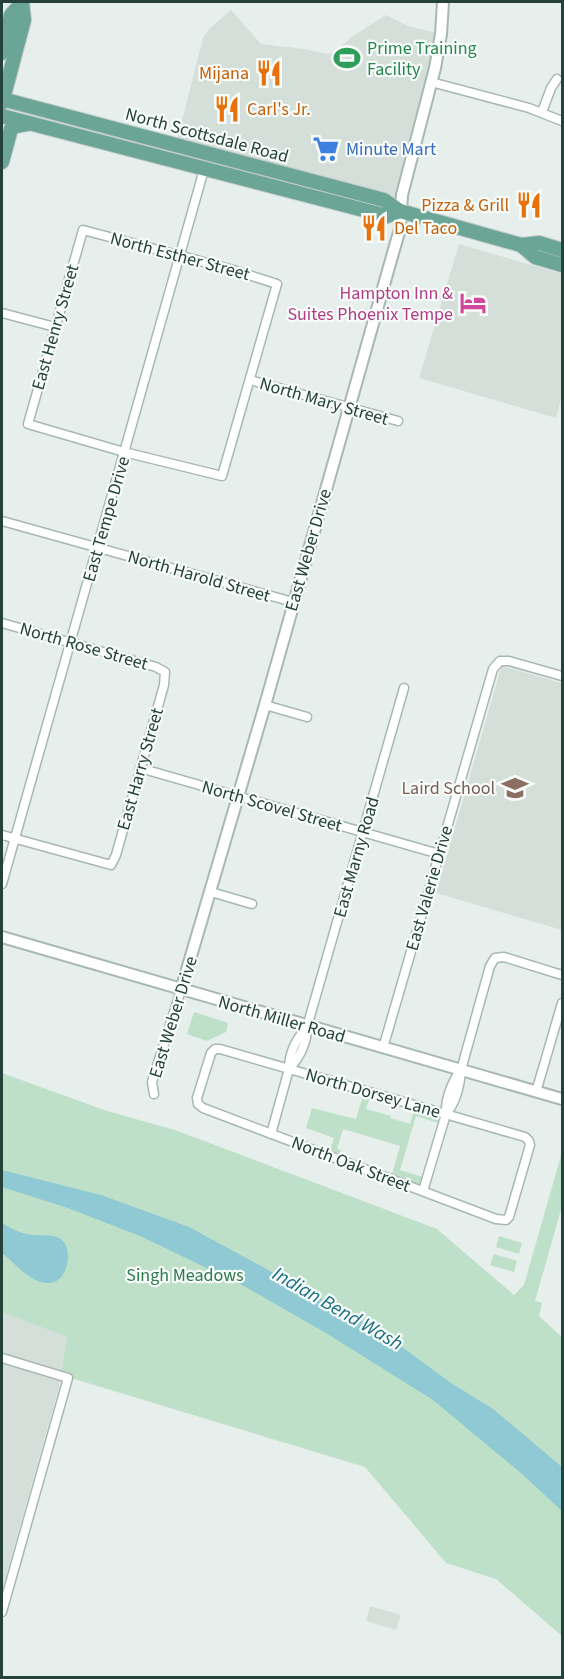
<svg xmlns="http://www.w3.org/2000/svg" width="564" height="1679" viewBox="0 0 564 1679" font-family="'Source Sans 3',sans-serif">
  <rect width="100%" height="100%" fill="#e6efeb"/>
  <g fill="#d4dfda">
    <polygon points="231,10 261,44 305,49 326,54 332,53 353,36 386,15 408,26 441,34 400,211 176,145 203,38 209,29"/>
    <polygon points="459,244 562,274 562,395 556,418 419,378"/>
    <polygon points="503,666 562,683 562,930 436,893 501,668"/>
    <polygon points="2,1312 68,1337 59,1387 2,1590"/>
    <polygon points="370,1606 401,1615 396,1630 366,1621"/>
  </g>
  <g fill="#bfe0c8">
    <polygon points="194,1012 228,1023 226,1032 207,1041 187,1034"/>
    <polygon points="2,1073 107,1111 175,1130 437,1229 514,1295 524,1285 562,1152 562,1206 535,1301 542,1303 539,1316 562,1337 562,1636 496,1579 446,1563 365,1467 61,1375 67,1337 2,1312"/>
    <polygon points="363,1096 370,1097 366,1109 391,1116 390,1118 410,1124 414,1111 437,1117 438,1123 416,1116 400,1170 423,1177 421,1183 418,1184 392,1174 400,1146 343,1129 337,1149 341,1150 340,1154 330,1150 334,1138 306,1128 312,1108 356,1119"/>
    <polygon points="499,1236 522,1243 519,1254 496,1247"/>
    <polygon points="494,1254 517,1261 514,1272 490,1265"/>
  </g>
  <g fill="#8ec9d4">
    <polygon points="2,1170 101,1195 189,1227 379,1330 451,1383 493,1409 562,1467 562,1511 522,1474 433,1400 326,1333 242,1285 140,1236 68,1208 2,1187"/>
    <path d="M2 1223C10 1228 18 1232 27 1234 38 1237 54 1232 63 1241 74 1253 66 1285 47 1283 29 1282 15 1263 2 1253Z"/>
  </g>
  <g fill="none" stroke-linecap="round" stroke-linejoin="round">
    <g stroke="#a8b8b2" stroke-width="11">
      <g id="minor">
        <polyline points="431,82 529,108 562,121"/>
        <polyline points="542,112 551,88 557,79"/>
        <polygon points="83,230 230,269 277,284 222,476 124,452 28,424"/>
        <polyline points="2,313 55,327"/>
        <polyline points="250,380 398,421"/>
        <polyline points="2,521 293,602"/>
        <polyline points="2,623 156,667 165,672 164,685 116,855 111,865 2,835"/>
        <polyline points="265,705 307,717"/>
        <polyline points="140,768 439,854"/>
        <polyline points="2,884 205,166"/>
        <polyline points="211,892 252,904"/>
        <polyline points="383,1048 493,669 500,661 509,661 562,676"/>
        <polygon points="215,1049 220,1049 525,1137 529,1141 530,1145 509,1217 506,1220 496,1219 203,1108 198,1104 197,1098 211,1053"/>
        <path d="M289 1069C300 1057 307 1042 307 1027L404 688"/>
        <polyline points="536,1092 562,1003"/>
        <polyline points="154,1094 152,1082 181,990"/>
        <path d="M446 1114C456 1102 460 1086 461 1070L490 966 495 958 504 957 562 975"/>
        <path d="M271 1134 289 1069C289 1052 296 1039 307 1027"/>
        <path d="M423 1191 446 1114C445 1099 452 1083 460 1070"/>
        <polyline points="2,1358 68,1378 2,1612"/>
      </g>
    </g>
    <g stroke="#a8b8b2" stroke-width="14">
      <g id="tertiary">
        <polyline points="2,937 562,1099"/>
        <polyline points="181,990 265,705 393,253 400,229 402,195 435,68 441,34 443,2"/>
      </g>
    </g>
    <g stroke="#c2cac8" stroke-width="16">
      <g id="primary">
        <polyline points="2,53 11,15 22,3"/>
        <polyline points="2,99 384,200 400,211 521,245 539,243 562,250"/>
        <polyline points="2,103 24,20 22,2"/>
        <polyline points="2,116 387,216 400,211"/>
        <polyline points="2,162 11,129 16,126 27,124"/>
        <polyline points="521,245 535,257 562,265"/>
      </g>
    </g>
    <use href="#minor" stroke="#fff" stroke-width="8"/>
    <use href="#tertiary" stroke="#fff" stroke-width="10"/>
    <use href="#primary" stroke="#6aa596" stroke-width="14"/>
  </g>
  <defs>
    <g id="stadium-bare" transform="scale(2.07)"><path d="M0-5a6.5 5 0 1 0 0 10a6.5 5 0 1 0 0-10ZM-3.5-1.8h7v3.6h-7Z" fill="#2e9e5b" stroke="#f7fbf9" stroke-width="2.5" paint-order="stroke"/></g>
    <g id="restaurant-bare" transform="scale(2.07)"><path d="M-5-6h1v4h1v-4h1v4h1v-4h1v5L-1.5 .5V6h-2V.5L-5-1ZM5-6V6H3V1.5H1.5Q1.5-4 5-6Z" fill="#e8710a" stroke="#f7fbf9" stroke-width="2.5" paint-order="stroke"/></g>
    <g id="supermarket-bare" transform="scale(2.07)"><path d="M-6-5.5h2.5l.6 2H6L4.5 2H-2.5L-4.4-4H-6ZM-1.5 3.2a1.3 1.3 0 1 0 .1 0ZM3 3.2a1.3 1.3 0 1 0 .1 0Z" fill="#3f7fe0" stroke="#f7fbf9" stroke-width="2.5" paint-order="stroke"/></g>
    <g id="hotel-bare" transform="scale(2.07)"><path d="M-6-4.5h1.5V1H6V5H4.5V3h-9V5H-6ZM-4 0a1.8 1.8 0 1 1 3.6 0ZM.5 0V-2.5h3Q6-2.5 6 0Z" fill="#d1479c" stroke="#f7fbf9" stroke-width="2.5" paint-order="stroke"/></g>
    <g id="school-bare" transform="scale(2.07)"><path d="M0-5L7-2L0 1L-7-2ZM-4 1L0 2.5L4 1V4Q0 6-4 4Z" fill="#8d6e63" stroke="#f7fbf9" stroke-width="2.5" paint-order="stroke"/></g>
  </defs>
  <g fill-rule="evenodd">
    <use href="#stadium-bare" x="347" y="58"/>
    <use href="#restaurant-bare" x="269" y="73"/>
    <use href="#restaurant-bare" x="227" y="109"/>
    <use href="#supermarket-bare" x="326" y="149"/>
    <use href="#restaurant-bare" x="529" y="205"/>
    <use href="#restaurant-bare" x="374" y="228"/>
    <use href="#hotel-bare" x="473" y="303"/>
    <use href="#school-bare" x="515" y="788"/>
  </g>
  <g text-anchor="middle" stroke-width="4.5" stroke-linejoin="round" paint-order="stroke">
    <g font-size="18" fill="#27864d" stroke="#f7fbf9" text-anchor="start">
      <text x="367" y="54">Prime Training<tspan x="367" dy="21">Facility</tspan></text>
    </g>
    <g font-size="18" fill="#c56008" stroke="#f7fbf9" text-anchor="end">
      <text x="249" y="79">Mijana</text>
      <text x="247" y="115" text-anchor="start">Carl's Jr.</text>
      <text x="509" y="211">Pizza &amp; Grill</text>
      <text x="394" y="234" text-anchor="start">Del Taco</text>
    </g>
    <g font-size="18" fill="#24423a" stroke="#f7fbf9">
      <text transform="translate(207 135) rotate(15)" y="6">North Scottsdale Road</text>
      <text transform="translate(180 256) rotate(15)" y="6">North Esther Street</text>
      <text transform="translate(55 327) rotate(-74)" y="6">East Henry Street</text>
      <text transform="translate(324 401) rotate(16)" y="6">North Mary Street</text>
      <text transform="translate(106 519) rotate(-74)" y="6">East Tempe Drive</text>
      <text transform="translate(308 550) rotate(-74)" y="6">East Weber Drive</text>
      <text transform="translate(199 576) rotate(16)" y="6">North Harold Street</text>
      <text transform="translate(84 646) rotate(16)" y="6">North Rose Street</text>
      <text transform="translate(140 769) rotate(-74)" y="6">East Harry Street</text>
      <text transform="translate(272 806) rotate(16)" y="6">North Scovel Street</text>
      <text transform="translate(356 857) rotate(-74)" y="6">East Marny Road</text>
      <text transform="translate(429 888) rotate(-74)" y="6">East Valerie Drive</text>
      <text transform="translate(173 1017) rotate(-73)" y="6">East Weber Drive</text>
      <text transform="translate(282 1019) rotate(16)" y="6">North Miller Road</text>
      <text transform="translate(373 1093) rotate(16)" y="6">North Dorsey Lane</text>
      <text transform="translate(351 1164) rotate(21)" y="6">North Oak Street</text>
    </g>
    <g font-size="18" fill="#366cbe" stroke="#f7fbf9" text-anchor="start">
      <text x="346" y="155">Minute Mart</text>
    </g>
    <g font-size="18" fill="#b23c85" stroke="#f7fbf9" text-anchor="end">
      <text x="453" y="299">Hampton Inn &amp;<tspan x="453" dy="21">Suites Phoenix Tempe</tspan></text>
    </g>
    <g font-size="18" fill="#785e54" stroke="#f7fbf9" text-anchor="end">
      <text x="495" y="794">Laird School</text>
    </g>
    <g font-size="18" fill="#2d7a4b" stroke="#f7fbf9">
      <text x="185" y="1281">Singh Meadows</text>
    </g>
    <g font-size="20" font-style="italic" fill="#1c6f80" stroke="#f7fbf9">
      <text transform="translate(338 1308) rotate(30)" y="7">Indian Bend Wash</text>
    </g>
  </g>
  <rect width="564" height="1679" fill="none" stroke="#24423a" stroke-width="6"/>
</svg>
